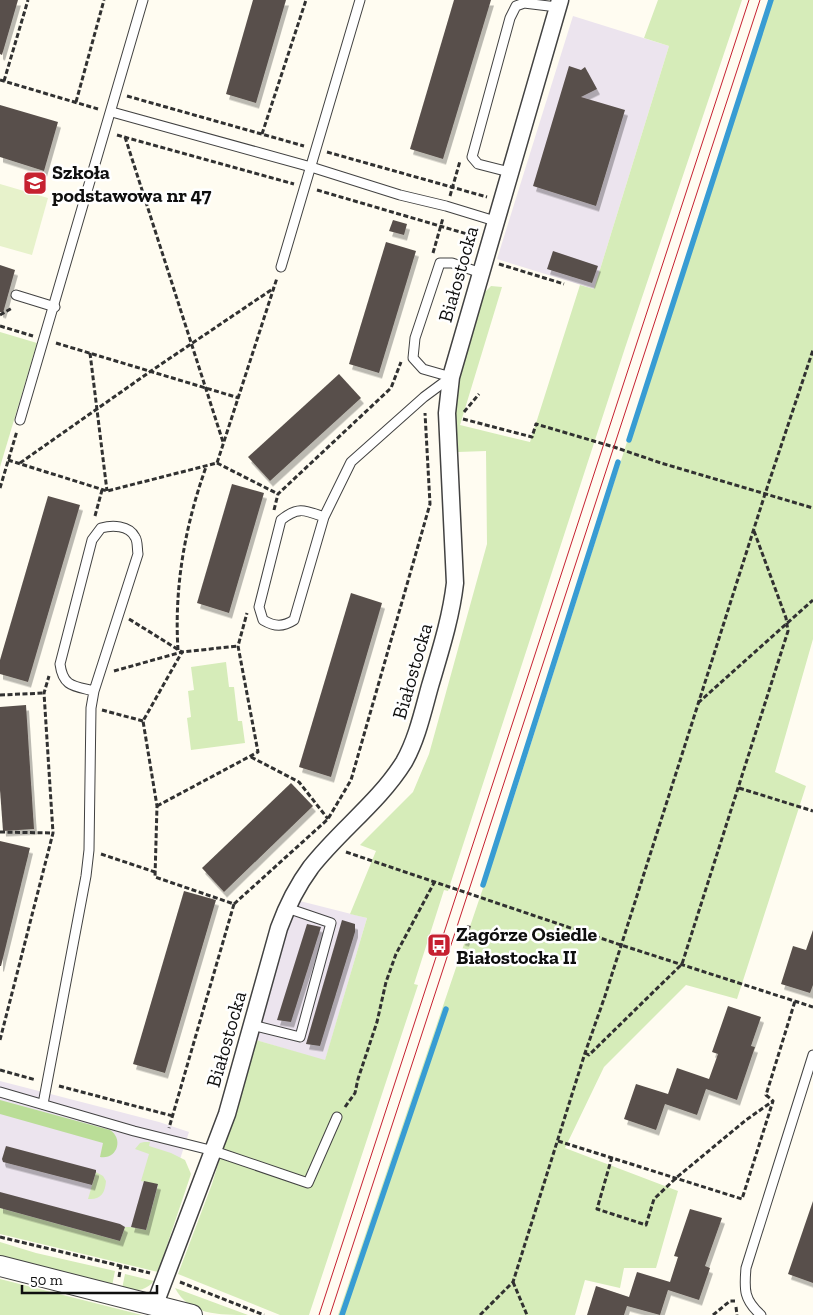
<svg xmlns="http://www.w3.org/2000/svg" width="813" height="1315" viewBox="0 0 813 1315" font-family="'Zilla Slab',serif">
  <defs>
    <filter id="shadow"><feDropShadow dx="3" dy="5.5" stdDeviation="0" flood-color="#0004"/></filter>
  </defs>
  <rect width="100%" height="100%" fill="#fffcf1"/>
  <g fill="#ece4ee">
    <polygon points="573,16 669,46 594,289 497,259"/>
    <polygon points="296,900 367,918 325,1061 256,1040"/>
    <polygon points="0,1081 159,1122 189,1132 146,1262 0,1226"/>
  </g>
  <g fill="#d6ecb9">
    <polygon points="658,0 742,0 625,348 448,891 444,890 414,984 418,985 309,1315 280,1315 178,1274 212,1184 256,1040 325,1060 367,918 350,914 376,851 360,845 413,792 429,754 487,544 486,451 458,452 453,415 455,383 482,295 491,286 502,287 460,425 530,442 580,285 594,289 669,46 644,38"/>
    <polygon points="770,0 813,0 813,639 775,772 806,786 737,999 686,985 604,1067 565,1148 678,1191 656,1268 624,1268 620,1288 585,1280 575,1315 338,1315 514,797 626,445"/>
    <polygon points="0,332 37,343 0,467"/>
    <polygon points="226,662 229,687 234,687 238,721 242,721 245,743 191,750 187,718 191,717 188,691 194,690 191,667"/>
    <polygon points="144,1142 150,1142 149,1146 171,1153 185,1160 191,1174 158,1272 0,1234 0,1208 120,1241 125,1227 131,1227 146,1230 158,1185 141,1181 149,1154 135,1149 140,1143"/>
    <path d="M96 1172 103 1176 106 1181C105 1193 101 1200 88 1199Z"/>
    <polygon points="0,1242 36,1253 115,1271 112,1286 0,1257"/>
    <path d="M125 1274 154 1281C144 1292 136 1291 122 1289Z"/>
    <polygon points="0,1279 142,1315 0,1315"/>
    <path d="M175 1288 248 1315C219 1315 189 1315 175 1288Z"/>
  </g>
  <path fill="#badd97" d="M0 1100 110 1130C124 1139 117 1160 100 1157L103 1143 0 1114Z"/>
  <polygon fill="#e7f2cb" points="0,184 48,198 32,255 0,246"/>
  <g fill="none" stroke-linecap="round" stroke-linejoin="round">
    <g stroke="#389cd3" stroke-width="5.5">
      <polyline points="629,440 771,0"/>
      <polyline points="483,885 618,462"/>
      <polyline points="342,1315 446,1009"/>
    </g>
  </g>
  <g fill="#59504b" filter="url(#shadow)">
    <polygon points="0,0 18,0 2,55 0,54"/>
    <polygon points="253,0 286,0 256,103 226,94"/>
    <polygon points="454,0 491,0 443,159 410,149"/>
    <polygon points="569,66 581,70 585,67 597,89 581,97 625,110 596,206 533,186"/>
    <polygon points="0,105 58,122 44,171 0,157"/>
    <polygon points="393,220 407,224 404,235 389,231"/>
    <polygon points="386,242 416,251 379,373 349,364"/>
    <polygon points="553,251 598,266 592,283 547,269"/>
    <polygon points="0,265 15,270 3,313 0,312"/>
    <polygon points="339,374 361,398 270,481 248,457"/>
    <polygon points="232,484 264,493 229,613 197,603"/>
    <polygon points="48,496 80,505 28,682 0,674 0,660"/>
    <polygon points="351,593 382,603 331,777 299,767"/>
    <polygon points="26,705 34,829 3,831 0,790 0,707"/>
    <polygon points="291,783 313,806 224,892 202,868"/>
    <polygon points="0,841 30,848 1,966 0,966"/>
    <polygon points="184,891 216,900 165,1073 133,1064"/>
    <polygon points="342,920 355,924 355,932 320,1046 306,1044"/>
    <polygon points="307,924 321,927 291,1022 277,1020"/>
    <polygon points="467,925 471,926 466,941 462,940"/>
    <polygon points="813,930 813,985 810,993 781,984 793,946 806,950"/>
    <polygon points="728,1006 761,1017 751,1046 755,1047 737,1100 706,1089 697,1115 665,1104 656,1130 624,1119 636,1084 668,1094 677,1068 709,1079 718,1054 712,1052"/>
    <polygon points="6,1146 96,1170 96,1172 92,1185 3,1162 2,1159"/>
    <polygon points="144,1181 158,1184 146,1230 131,1227"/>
    <polygon points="0,1192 120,1224 125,1227 120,1241 0,1208"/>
    <polygon points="813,1201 813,1283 788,1274"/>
    <polygon points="690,1209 722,1218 705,1266 710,1268 699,1300 668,1290 660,1315 627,1306 624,1315 587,1315 596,1286 629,1297 637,1272 670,1282 678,1257 674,1256"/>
  </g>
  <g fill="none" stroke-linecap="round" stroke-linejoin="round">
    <g stroke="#424242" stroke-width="11">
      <g id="service">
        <polyline points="112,112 311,167 400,195 446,206 495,221"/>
        <polyline points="509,172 478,164 472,157 510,18 516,6 524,3 557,7"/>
        <polyline points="281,267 360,0"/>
        <polyline points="16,295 55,307"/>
        <polyline points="451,377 423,369 413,358 415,338 440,263 452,263 481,273"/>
        <polyline points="20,420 143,0"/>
        <path d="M324 517C305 510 298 506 281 520L259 607 263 620C275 627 283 627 294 620L324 517 351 462 424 397 451 377"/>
        <polyline points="252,1025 300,1037 331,923 287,908"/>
        <polyline points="0,1092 134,1131 214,1151 308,1183 337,1117"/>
        <path d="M43 1104 86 876 89 850 91 708 94 691 138 554C137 549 138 541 135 537 129 525 112 525 101 528L92 540 60 664C63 687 74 686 94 691"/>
        <path d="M761 1315C744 1300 744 1290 746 1268L813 1055"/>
      </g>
    </g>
    <g stroke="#424242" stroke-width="19">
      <path id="minor" d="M155 1304 227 1114 279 928C287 906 297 886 311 867 340 830 379 802 404 762 417 739 423 711 430 686 440 652 451 618 455 583L447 413 451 377 560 0"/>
    </g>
    <g stroke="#424242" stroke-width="22">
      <polyline id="tertiary" points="0,1266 192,1315"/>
    </g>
    <g stroke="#313131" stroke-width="3" stroke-dasharray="5 2.5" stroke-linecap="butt">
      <polyline points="0,80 98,109"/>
      <polyline points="4,81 28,0"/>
      <polyline points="127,96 304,146"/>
      <polyline points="76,102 104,0"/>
      <polyline points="262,134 306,0"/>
      <polyline points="117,135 294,184"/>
      <polyline points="125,137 223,442"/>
      <polyline points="327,152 487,197"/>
      <polyline points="317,190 474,236"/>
      <polyline points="450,196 460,161"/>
      <polyline points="433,253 443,218"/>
      <polyline points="499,264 564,284"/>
      <polyline points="0,315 12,308"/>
      <polyline points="0,326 33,336"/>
      <polyline points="56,343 239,398"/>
      <polyline points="90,353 107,491"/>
      <polyline points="464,412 479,394"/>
      <polyline points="463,419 532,437 536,424 614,447 661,463 813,508"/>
      <polyline points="8,460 107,491 217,463 277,278"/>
      <polyline points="20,463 151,371 274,288"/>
      <polyline points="217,463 278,494"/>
      <polyline points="0,488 17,431"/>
      <polyline points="274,510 278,494 391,388 401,362"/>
      <polyline points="95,516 102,490"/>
      <polyline points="129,619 182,652 143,721 157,806 155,877 234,904 169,1128"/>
      <path d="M178 650C174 587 185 526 206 467"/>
      <polyline points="114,671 182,652 238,646"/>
      <polyline points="0,695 44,693"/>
      <polyline points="698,703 813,600"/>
      <polyline points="102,710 143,721"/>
      <polyline points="251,757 299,782 328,819"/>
      <polyline points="739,788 813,811"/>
      <polyline points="157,806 258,752 238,646 247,613"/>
      <polyline points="0,832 53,833"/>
      <polyline points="346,852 621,945 813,1007"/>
      <polyline points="101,854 155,872"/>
      <polyline points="234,904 328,819 351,780 430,504 425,413"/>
      <polyline points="0,1040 53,833 44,693 49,676"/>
      <polyline points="585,1053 589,1055 682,964 788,631 786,618 754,531"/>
      <polyline points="0,1070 36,1080"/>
      <polyline points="59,1086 173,1116"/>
      <polyline points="345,1107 355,1093 358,1079 377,1022 386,982 396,954 435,881"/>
      <polyline points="558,1141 742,1199 773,1101 766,1095 795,1001"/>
      <polyline points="612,1157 597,1209 646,1225 654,1199 676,1178 746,1120 773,1101"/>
      <polyline points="0,1237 150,1273"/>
      <polyline points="119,1277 121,1265"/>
      <polyline points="180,1282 264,1315"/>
      <polyline points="513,1282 527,1315"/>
      <polyline points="736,1307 737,1315"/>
      <polyline points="480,1315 513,1282 585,1053 605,996 765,494 813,350"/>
      <polyline points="713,1315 730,1301 735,1301"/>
    </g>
    <use href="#service" stroke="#fff" stroke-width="9"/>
    <use href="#minor" stroke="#fff" stroke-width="16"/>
    <use href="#tertiary" stroke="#fff" stroke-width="20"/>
    <g stroke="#c62130" stroke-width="1">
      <polyline points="319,1315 749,0"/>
      <polyline points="330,1315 760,0"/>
    </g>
  </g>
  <defs>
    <g id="school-square" transform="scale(1.25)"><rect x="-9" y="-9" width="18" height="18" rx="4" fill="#c62130" stroke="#fff"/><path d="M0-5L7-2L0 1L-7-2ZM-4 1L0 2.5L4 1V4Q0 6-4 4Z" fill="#fff"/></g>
    <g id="bus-square" transform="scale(1.25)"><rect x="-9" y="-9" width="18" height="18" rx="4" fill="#c62130" stroke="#fff"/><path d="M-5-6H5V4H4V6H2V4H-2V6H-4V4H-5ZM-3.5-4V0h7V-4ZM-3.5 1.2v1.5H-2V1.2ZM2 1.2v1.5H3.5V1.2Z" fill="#fff"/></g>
  </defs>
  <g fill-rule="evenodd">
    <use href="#school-square" x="35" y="183"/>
    <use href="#bus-square" x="439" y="945"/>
  </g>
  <g text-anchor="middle" stroke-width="5" stroke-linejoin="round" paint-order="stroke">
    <g font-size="20" font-weight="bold" fill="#0f0f0f" stroke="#fff" text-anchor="start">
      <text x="52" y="179">Szkoła<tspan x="52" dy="23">podstawowa nr 47</tspan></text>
      <text x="456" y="941">Zagórze Osiedle<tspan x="456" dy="23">Białostocka II</tspan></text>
    </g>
    <g font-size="20" fill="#0f0f0f" stroke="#fff">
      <text transform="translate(458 274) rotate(-74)" y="7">Białostocka</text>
      <text transform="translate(412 671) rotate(-74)" y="7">Białostocka</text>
      <text transform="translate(226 1039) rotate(-74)" y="7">Białostocka</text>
    </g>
  </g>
  <path d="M22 1285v8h135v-8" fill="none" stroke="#0f0f0f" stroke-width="2.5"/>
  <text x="30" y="1285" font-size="15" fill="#0f0f0f" stroke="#ffffff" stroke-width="4" paint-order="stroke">50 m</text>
</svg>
